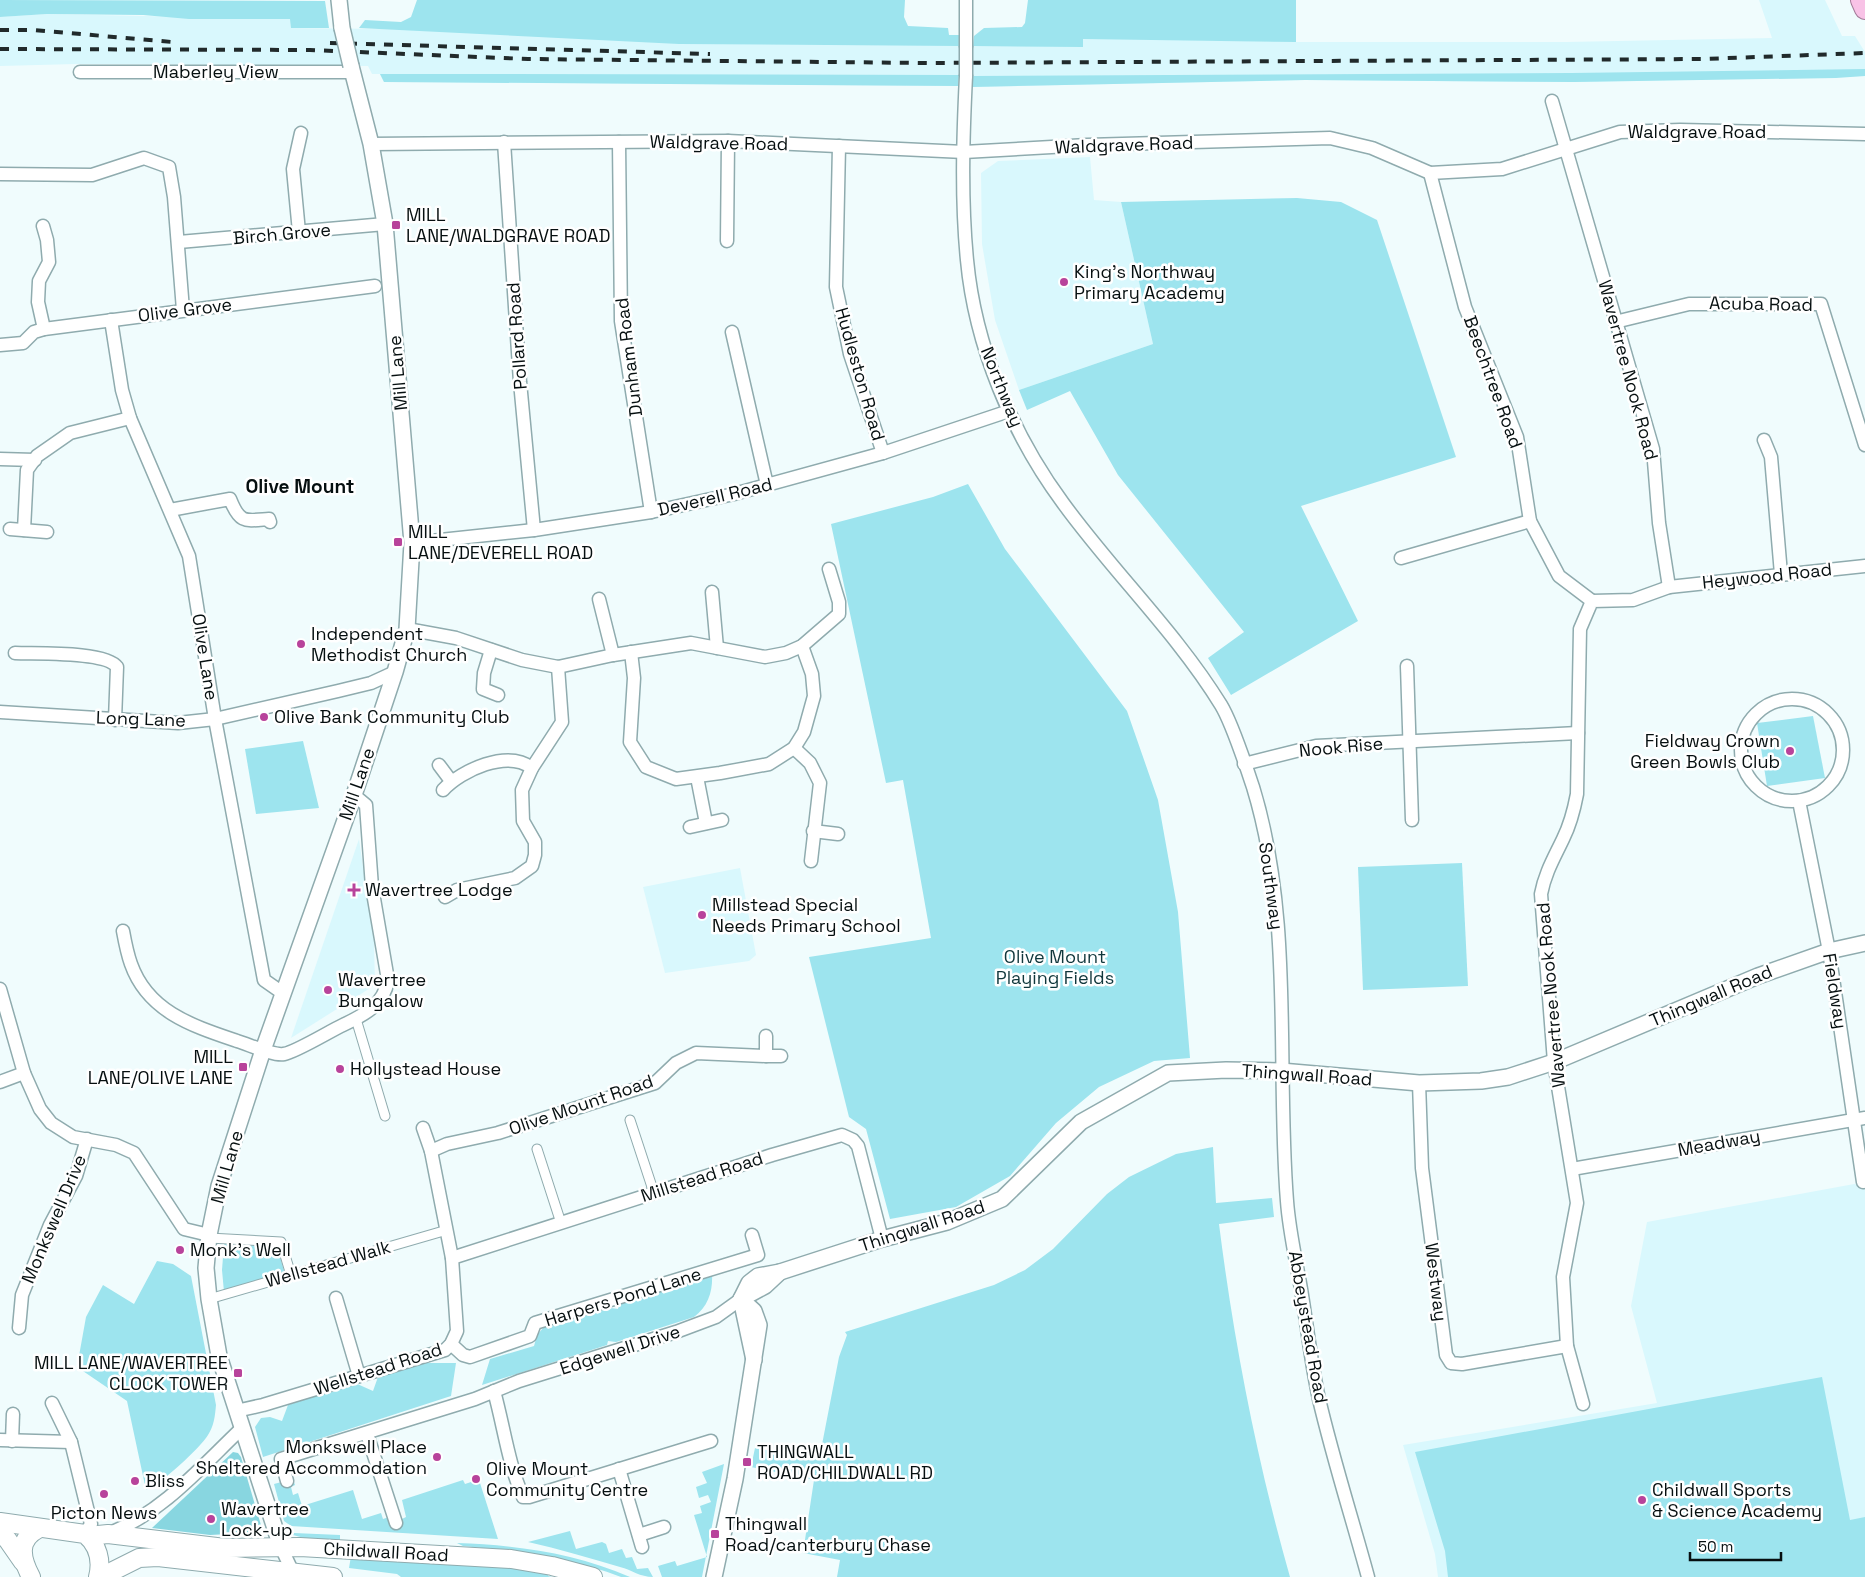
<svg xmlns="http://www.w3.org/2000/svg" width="1865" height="1577" viewBox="0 0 1865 1577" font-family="'Space Grotesk',sans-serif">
  <rect width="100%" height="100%" fill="#f0fcfd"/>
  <g fill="#d9f8fd">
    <polygon points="1759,0 1825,0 1842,36 1855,36 1865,52 1865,76 1574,82 1305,80 972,87 972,76 959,75 958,86 439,82 384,82 380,74 372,74 368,66 76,64 0,66 0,17 47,14 291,19 291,28 960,35 960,46 973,46 974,36 1296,42 1566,42 1772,38"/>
    <polygon points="1090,157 1094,200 1121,202 1153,344 1019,390 995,320 982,244 981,173 998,161"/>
    <polygon points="359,839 374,942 375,985 291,1038"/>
    <polygon points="740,868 756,955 749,961 665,973 643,887"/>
    <polygon points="1865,1182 1865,1577 1438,1577 1435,1554 1403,1445 1657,1403 1631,1306 1647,1222"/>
  </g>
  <g fill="#9de4ee">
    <polygon points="0,0 325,1 329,28 291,28 290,19 189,19 143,15 47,14 0,17"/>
    <polygon points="417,0 905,0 904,17 908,26 948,28 949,35 960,35 959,46 679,44 359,28 365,20 401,22 411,17"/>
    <polygon points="1028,0 1296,0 1296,42 1083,39 1083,47 973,46 974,36 984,28 1022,27 1025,23"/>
    <polygon points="1865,69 1865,76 1836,78 1574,82 1305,80 972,87 973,76 1571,73"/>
    <polygon points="380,74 448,74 959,75 958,86 384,82"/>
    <polygon points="1297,198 1341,202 1377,220 1456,457 1301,506 1358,621 1231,695 1208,658 1244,632 1118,475 1070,391 1027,410 1019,390 1153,344 1121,202"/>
    <polygon points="968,484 1005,549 1127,711 1158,800 1178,912 1190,1058 1154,1061 1099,1087 1056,1123 1010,1176 956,1207 890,1219 866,1129 849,1117 809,957 931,938 903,780 886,783 831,524 933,497"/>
    <polygon points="1813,716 1825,778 1767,786 1757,723"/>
    <polygon points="303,741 319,808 256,814 245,749"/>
    <polygon points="1462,863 1468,986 1363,990 1358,867"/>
    <path d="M1213 1147 1216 1203 1272 1198 1274 1217 1219 1224C1234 1343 1257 1461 1290 1577H837L840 1560 803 1553 814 1480 751 1467 755 1448 819 1460 839 1357 847 1335 845 1332 994 1285 1025 1270 1053 1249 1107 1194 1129 1177 1176 1154Z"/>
    <polygon points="224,1244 277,1247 285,1274 224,1292 222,1270"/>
    <path d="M157 1261 173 1264 191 1276 216 1405C215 1416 214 1426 208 1435 200 1448 160 1485 146 1490L127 1401 77 1367 86 1317 103 1285 134 1304Z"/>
    <path d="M712 1273C713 1290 709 1306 694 1317L616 1342 608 1341 607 1345 482 1385 490 1359 534 1346 537 1335 544 1327 604 1307 618 1309 619 1302Z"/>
    <polygon points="424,1363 456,1363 451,1396 263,1457 255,1427 261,1418 270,1417 282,1421 288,1405 355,1383 373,1391 378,1377"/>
    <polygon points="1822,1377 1850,1520 1865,1517 1865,1577 1448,1577 1445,1551 1415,1452"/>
    <polygon points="724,1464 702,1577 662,1577 658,1566 675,1561 677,1566 707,1557 694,1515 702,1513 700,1506 711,1502 708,1495 699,1498 696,1487 707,1483 702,1472"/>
    <polygon points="293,1479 295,1485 291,1487 293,1495 298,1493 302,1506 353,1490 362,1519 381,1513 383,1519 389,1517 393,1528 402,1526 402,1519 406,1517 402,1500 463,1480 465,1484 474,1481 475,1484 480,1483 498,1539 291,1526 284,1521 274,1484"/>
    <path d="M570 1531 576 1549 602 1542 606 1544 609 1553 622 1549 626 1558 632 1557 637 1569 648 1568 653 1577C640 1577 632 1570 620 1567 589 1558 559 1549 528 1542Z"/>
    <polygon points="294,1533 340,1535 340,1540 304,1538 293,1535"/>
    <path d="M457 1543C516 1545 575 1553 630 1577H621C568 1557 519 1552 463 1546Z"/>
    <polygon points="351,1556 497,1565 549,1573 548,1576 552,1577 401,1577 397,1574 349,1568"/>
  </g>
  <polygon fill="#88d6e0" points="233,1452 238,1453 241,1457 263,1532 210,1535 152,1528"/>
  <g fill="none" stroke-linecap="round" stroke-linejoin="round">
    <g stroke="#8fabae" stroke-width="11">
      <g id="pedestrian">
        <polyline points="356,1019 385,1116"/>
        <polyline points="630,1120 654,1193"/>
        <polyline points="537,1149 561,1223"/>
        <polyline points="209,1238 281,1242 291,1275"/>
        <polyline points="209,1299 447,1230"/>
      </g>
    </g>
    <g stroke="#8fabae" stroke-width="15">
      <g id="minor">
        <polyline points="966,0 966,46"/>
        <polyline points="80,72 353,72"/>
        <path d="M966 76C963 136 961 199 967 260 975 346 1012 434 1063 503 1113 572 1176 632 1221 705 1232 723 1246 766 1253 787 1294 921 1276 1064 1287 1201 1289 1230 1296 1260 1301 1289 1307 1325 1311 1363 1319 1399 1333 1459 1352 1518 1368 1577"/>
        <polyline points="1552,101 1653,449 1659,523 1669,587"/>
        <polyline points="504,142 520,382 534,530"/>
        <polyline points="619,142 621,321 651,512"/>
        <polyline points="371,144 728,141 964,152 1087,145 1330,138 1372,148 1430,173 1502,169 1620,132 1680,130 1865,134"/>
        <polyline points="839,146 836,287 850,354 883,453"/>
        <polyline points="1430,173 1465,307 1517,437 1530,521 1559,576 1592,601"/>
        <polyline points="0,174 92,175 144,158 169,167 174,197 183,310"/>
        <polyline points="43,226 47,240 49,262 39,281 38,302 44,329"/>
        <polyline points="299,232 293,169 301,133"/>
        <polyline points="727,241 728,141"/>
        <polyline points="179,242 385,224"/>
        <polyline points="111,320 122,390 130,418 189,556 215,719 264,980 284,994"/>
        <polyline points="1615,322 1689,304 1821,304 1865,445"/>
        <polyline points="732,332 767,485"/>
        <polyline points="0,345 23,343 34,332 44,329 375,286"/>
        <polyline points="1764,440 1771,457 1781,574"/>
        <polyline points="0,459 35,460"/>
        <path d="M170 510 230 499C240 524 245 521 269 519L270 522"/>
        <polyline points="10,529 47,532"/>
        <polyline points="24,530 27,470 37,456 70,433 130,418"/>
        <polyline points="412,543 534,530 651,512 734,494 883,453 1009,411"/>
        <polyline points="1401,558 1530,521"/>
        <polyline points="712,592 717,648"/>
        <polyline points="599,599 613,655"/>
        <polyline points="407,629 456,638 522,660 558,667 613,655 691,643 765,657 786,653 802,646 839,614 839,602 829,569"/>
        <polyline points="491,650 484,673 483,689 498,695"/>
        <polyline points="631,652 634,678 630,742 646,767 676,779 720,773 769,764 794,748 804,732 814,696 812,674 802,646"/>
        <path d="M15 653C36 654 106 651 117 667L115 720"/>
        <polyline points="1407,666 1412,820"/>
        <circle cx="1792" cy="750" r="51"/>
        <polyline points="0,712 178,723 215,719 338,691 371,683 395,672"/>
        <polyline points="794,748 810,763 820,783 811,861"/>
        <polyline points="1244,764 1316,746 1578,733"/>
        <polyline points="439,765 451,781"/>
        <polyline points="697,777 706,823"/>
        <path d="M443 790C462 770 507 749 532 768"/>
        <polyline points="1799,801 1829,951 1863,1182"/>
        <polyline points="690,827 722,820"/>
        <polyline points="813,831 838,834"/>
        <polyline points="445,897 457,890 515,878 532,866 535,855 535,842 523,821 522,790 532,768 562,722 558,667"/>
        <path d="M123 931C125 942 127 953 131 964 148 1012 193 1026 237 1041 248 1044 273 1056 284 1054 296 1052 330 1031 343 1025 364 1015 384 1005 388 980L372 887 366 805 354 795"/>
        <polyline points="0,989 24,1073 40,1109 51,1123 73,1137 116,1145 134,1153 184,1229 209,1235"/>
        <polyline points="766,1056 781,1056"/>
        <polyline points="0,1082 24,1073"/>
        <polyline points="1419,1083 1422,1168 1446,1355 1451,1363 1462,1364 1567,1346"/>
        <polyline points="431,1151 447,1144 498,1133 655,1083 676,1063 696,1053 766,1056 766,1036"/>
        <polyline points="1572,1169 1865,1118"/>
        <polyline points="452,1258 772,1155 842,1135 853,1140 858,1146 882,1239"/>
        <polyline points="336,1298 359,1376"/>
        <polyline points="19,1328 22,1295 50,1225 76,1176 87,1139"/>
        <polyline points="451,1344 463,1355 470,1357 530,1336 535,1323 758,1255 752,1235"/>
        <path d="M494 1391C504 1427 508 1463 523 1497H529L711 1441"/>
        <polyline points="52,1403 71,1442 91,1524 85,1534"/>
        <path d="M1583 1404 1567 1346 1563 1277 1577 1203 1554 1062 1541 894C1545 873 1554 858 1563 839 1570 825 1574 810 1577 794L1580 629 1592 601 1633 600 1669 587 1865 566"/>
        <polyline points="236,1411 263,1405 445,1350 451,1344 457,1331 452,1258 431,1151 423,1128"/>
        <polyline points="367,1434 396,1523"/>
        <polyline points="0,1440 71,1442"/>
        <polyline points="12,1441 13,1414"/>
        <polyline points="619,1469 642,1547"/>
        <polyline points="287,1481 281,1459 475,1399 519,1381 676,1332 716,1317 741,1299"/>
        <path d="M110 1533C163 1512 201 1467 241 1429"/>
        <polyline points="639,1535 664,1527"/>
        <polyline points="281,1547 295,1577"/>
      </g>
    </g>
    <g stroke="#8fabae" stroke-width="18">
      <g id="tertiary">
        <polyline points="339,0 342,28"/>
        <polyline points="741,1299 765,1286 780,1272"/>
        <polyline points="754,1360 741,1299 749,1283 758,1276 780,1272 882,1239 947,1222 1002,1199 1081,1122 1168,1073 1226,1070 1281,1071 1419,1083 1481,1081 1508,1077 1554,1062 1758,976 1829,951 1865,943"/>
        <polyline points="281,1547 219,1356 209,1299 206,1268 209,1235 219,1186 263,1050 354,795 395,672 407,629 412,543 385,224 371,144 351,66"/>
        <polyline points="714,1577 735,1479 759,1325 754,1311 743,1301"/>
      </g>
    </g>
    <g stroke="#8fabae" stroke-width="20">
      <g id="secondary">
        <path d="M0 1522 85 1534C98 1545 102 1561 98 1577"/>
        <polyline points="0,1535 7,1539 23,1562"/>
        <polyline points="88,1536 108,1534 225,1548 300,1547 511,1559 552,1566 593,1577"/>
        <path d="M31 1577C21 1558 17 1540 38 1529"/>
        <polyline points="101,1577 139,1558 158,1557 333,1577"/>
      </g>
    </g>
    <g stroke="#a27a97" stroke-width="22">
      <polyline id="trunk" points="1861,0 1865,9"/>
    </g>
    <use href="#pedestrian" stroke="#fff" stroke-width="9"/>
    <use href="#minor" stroke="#fff" stroke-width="12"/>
    <use href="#tertiary" stroke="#fff" stroke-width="15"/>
    <use href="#secondary" stroke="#fff" stroke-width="18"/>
    <use href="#trunk" stroke="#f8c2e6" stroke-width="20"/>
    <g stroke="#212a2b" stroke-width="4" stroke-dasharray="9 9" stroke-linecap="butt">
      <polyline points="0,30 34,30 172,42"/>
      <polyline points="330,43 710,54"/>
      <polyline points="0,49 310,50 528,59 927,63 1703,59 1865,53"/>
    </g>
    <g stroke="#8fabae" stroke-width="15" stroke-linecap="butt">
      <polyline id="minor-bridge" points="966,76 966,46"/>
    </g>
    <g stroke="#8fabae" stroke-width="18" stroke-linecap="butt">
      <polyline id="tertiary-bridge" points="342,28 351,66"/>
    </g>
    <use href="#minor-bridge" stroke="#fff" stroke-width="12"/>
    <use href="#tertiary-bridge" stroke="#fff" stroke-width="15"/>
  </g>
  <g fill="#b8439b" stroke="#fff" stroke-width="2">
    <rect x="391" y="220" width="10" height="10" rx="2.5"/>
    <circle cx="1064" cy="282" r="5"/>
    <rect x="393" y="537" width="10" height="10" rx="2.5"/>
    <circle cx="301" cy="644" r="5"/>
    <circle cx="264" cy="717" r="5"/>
    <circle cx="1790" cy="751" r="5"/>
    <path d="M351.5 882.5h5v5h5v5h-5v5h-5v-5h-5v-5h5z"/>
    <circle cx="702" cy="915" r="5"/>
    <circle cx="328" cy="990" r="5"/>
    <rect x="238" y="1062" width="10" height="10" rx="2.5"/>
    <circle cx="340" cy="1069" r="5"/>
    <circle cx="180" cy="1250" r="5"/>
    <rect x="233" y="1368" width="10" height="10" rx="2.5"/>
    <circle cx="437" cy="1457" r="5"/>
    <rect x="742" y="1457" width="10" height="10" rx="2.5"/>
    <circle cx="476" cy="1479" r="5"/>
    <circle cx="135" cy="1481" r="5"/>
    <circle cx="104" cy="1494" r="5"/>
    <circle cx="1642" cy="1500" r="5"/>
    <circle cx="211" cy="1519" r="5"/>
    <rect x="710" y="1529" width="10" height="10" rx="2.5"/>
  </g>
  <g text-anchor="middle" stroke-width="5" stroke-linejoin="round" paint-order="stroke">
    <g font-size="18" fill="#060f10" stroke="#fff">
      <text x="216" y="78">Maberley View</text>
      <text x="1697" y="138">Waldgrave Road</text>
      <text transform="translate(719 143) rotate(1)" y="6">Waldgrave Road</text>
      <text transform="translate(1124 145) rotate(-2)" y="6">Waldgrave Road</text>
      <text transform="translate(282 234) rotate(-5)" y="6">Birch Grove</text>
      <text transform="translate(1761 304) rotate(1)" y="6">Acuba Road</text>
      <text transform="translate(185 310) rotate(-7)" y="6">Olive Grove</text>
      <text transform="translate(517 336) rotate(-94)" y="6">Pollard Road</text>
      <text transform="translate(629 357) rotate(-97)" y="6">Dunham Road</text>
      <text transform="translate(1628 370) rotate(75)" y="6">Wavertree Nook Road</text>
      <text transform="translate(398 373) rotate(-95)" y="6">Mill Lane</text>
      <text transform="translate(860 374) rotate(74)" y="6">Hudleston Road</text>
      <text transform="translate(1493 382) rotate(70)" y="6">Beechtree Road</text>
      <text transform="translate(1002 387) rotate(68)" y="6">Northway</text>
      <text transform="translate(715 497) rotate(-13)" y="6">Deverell Road</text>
      <text transform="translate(1767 576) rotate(-6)" y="6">Heywood Road</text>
      <text transform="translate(205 657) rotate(81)" y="6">Olive Lane</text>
      <text transform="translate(141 719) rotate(2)" y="6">Long Lane</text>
      <text transform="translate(1341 747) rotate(-5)" y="6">Nook Rise</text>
      <text transform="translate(357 784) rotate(-71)" y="6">Mill Lane</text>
      <text transform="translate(1271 886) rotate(82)" y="6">Southway</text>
      <text transform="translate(1835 991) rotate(81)" y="6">Fieldway</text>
      <text transform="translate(1551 995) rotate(-95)" y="6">Wavertree Nook Road</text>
      <text transform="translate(1711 996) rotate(-23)" y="6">Thingwall Road</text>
      <text transform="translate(1307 1075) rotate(4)" y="6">Thingwall Road</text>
      <text transform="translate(581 1105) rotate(-19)" y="6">Olive Mount Road</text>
      <text transform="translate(1719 1143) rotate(-10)" y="6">Meadway</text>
      <text transform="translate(227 1167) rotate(-74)" y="6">Mill Lane</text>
      <text transform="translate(702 1177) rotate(-18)" y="6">Millstead Road</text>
      <text transform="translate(54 1219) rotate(-67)" y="6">Monkswell Drive</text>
      <text transform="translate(922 1226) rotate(-18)" y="6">Thingwall Road</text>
      <text transform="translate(328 1264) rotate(-16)" y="6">Wellstead Walk</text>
      <text transform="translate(1436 1282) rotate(83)" y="6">Westway</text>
      <text transform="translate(623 1297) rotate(-17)" y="6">Harpers Pond Lane</text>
      <text transform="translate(1308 1327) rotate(80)" y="6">Abbeystead Road</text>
      <text transform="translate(620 1350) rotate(-18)" y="6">Edgewell Drive</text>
      <text transform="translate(378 1369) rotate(-18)" y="6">Wellstead Road</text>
      <text transform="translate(386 1552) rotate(3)" y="6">Childwall Road</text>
    </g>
    <g font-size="18" fill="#060f10" stroke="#fff" text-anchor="start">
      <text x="406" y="221">MILL<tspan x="406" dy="21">LANE/WALDGRAVE ROAD</tspan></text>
      <text x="1074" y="278">King's Northway<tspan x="1074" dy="21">Primary Academy</tspan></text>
      <text x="408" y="538">MILL<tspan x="408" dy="21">LANE/DEVERELL ROAD</tspan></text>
      <text x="311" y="640">Independent<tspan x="311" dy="21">Methodist Church</tspan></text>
      <text x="274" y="723">Olive Bank Community Club</text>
      <text x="1780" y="747" text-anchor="end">Fieldway Crown<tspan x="1780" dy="21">Green Bowls Club</tspan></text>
      <text x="365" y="896">Wavertree Lodge</text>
      <text x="712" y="911">Millstead Special<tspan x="712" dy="21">Needs Primary School</tspan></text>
      <text x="338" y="986">Wavertree<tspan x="338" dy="21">Bungalow</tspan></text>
      <text x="233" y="1063" text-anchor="end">MILL<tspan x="233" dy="21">LANE/OLIVE LANE</tspan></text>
      <text x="350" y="1075">Hollystead House</text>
      <text x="190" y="1256">Monk's Well</text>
      <text x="228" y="1369" text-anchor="end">MILL LANE/WAVERTREE<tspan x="228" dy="21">CLOCK TOWER</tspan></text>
      <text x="427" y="1453" text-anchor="end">Monkswell Place<tspan x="427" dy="21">Sheltered Accommodation</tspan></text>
      <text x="757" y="1458">THINGWALL<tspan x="757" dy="21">ROAD/CHILDWALL RD</tspan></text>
      <text x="486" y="1475">Olive Mount<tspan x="486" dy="21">Community Centre</tspan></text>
      <text x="145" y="1487">Bliss</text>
      <text x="1652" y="1496">Childwall Sports<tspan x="1652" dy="21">&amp; Science Academy</tspan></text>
      <text x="221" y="1515">Wavertree<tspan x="221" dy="21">Lock-up</tspan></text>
      <text x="104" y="1519" text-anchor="middle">Picton News</text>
      <text x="725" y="1530">Thingwall<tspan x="725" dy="21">Road/canterbury Chase</tspan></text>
    </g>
    <g font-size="18" fill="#10373c" stroke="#fff">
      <text x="1055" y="963">Olive Mount<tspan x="1055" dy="21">Playing Fields</tspan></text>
    </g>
    <g font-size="19" font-weight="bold" fill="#060f10" stroke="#fff">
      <text x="300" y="493">Olive Mount</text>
    </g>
  </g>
  <path d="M1690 1552v8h91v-8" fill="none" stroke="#060f10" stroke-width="2.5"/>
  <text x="1698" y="1552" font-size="15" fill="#060f10" stroke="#ffffff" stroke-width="4" paint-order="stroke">50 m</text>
</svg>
